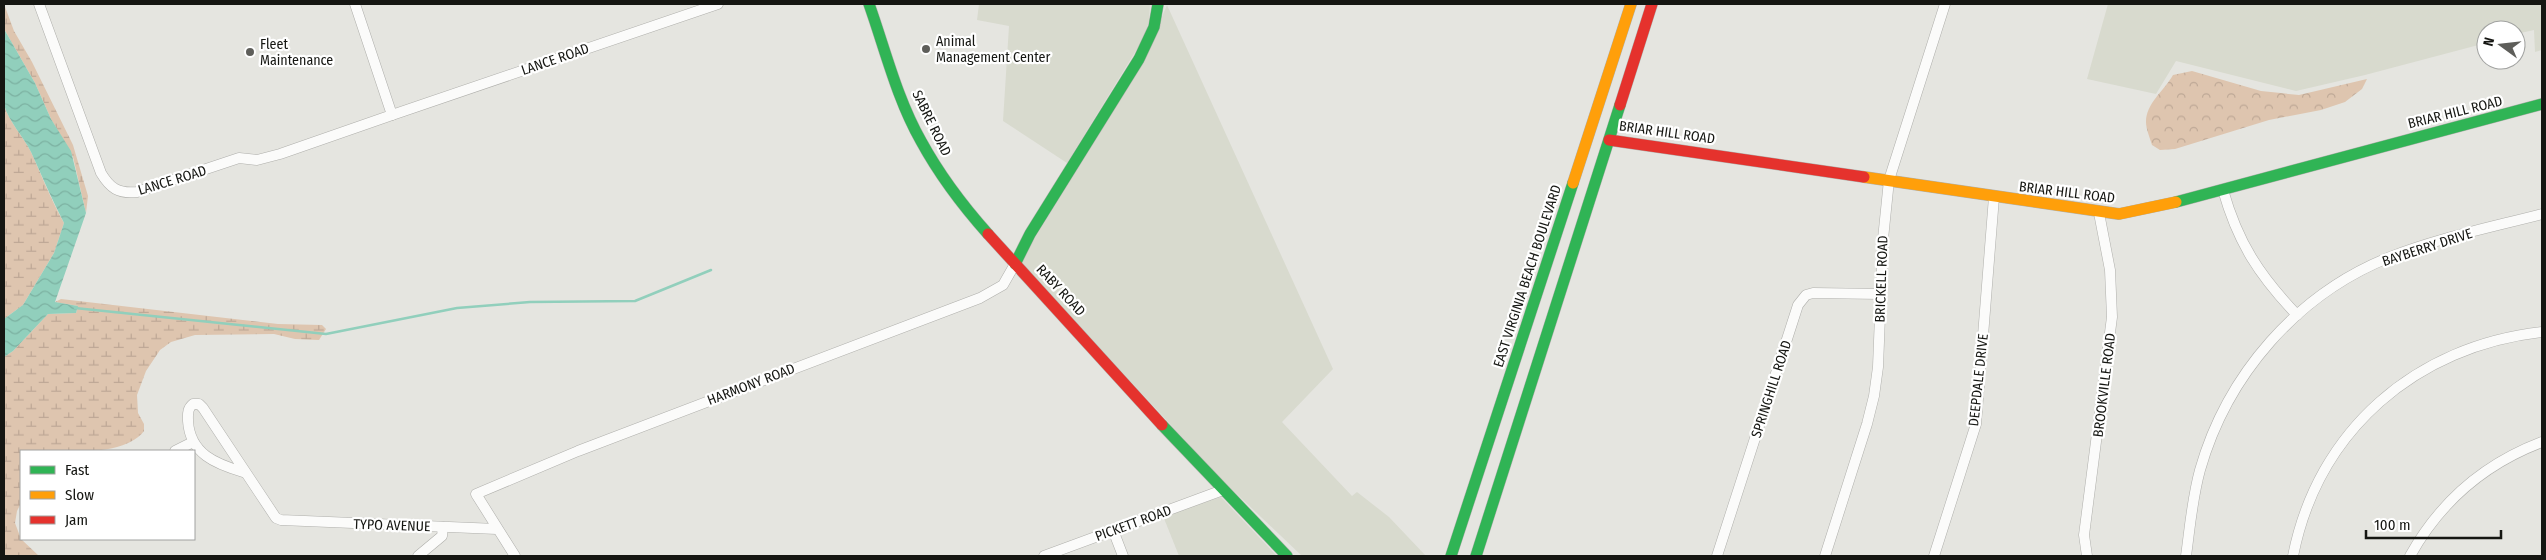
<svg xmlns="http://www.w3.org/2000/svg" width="2546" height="560" viewBox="0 0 2546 560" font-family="'Fira Sans Condensed',sans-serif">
  <defs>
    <pattern id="forest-crowns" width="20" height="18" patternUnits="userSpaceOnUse" patternTransform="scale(1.25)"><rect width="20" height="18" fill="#dec5af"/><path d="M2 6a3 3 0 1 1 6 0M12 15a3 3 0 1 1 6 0" fill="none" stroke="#bea896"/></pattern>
    <pattern id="wetland-marsh" width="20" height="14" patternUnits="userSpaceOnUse" patternTransform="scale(1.25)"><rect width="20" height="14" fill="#dec5af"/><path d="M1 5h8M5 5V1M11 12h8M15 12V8" fill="none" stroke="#bea896"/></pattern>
    <pattern id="water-waves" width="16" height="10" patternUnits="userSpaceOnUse" patternTransform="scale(1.25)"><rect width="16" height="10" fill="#91cfbc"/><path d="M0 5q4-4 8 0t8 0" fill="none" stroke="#7cb1a1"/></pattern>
  </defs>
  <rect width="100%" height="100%" fill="#e5e5e0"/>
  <g fill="#d8dace">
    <polygon points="979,4 1150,4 1149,21 1145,36 1067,163 1003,121 1009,26 977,20"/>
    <polygon points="2108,4 2542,4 2542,50 2535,52 2534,30 2516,34 2516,30 2486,30 2486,43 2365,75 2296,91 2176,61 2156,94 2087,79"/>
    <polygon points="1167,5 1333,369 1282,422 1352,496 1357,492 1389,517 1426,556 1302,556 1221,479 1020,262 1141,66"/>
    <polygon points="1221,497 1277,556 1179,556 1163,516"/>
  </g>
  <path fill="url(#forest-crowns)" d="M2192 71 2261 91 2299 95 2367 79 2362 89 2345 102 2321 110 2269 120 2175 149 2160 150 2152 145C2150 138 2146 129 2146 122 2146 103 2164 91 2173 75Z"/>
  <g fill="url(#wetland-marsh)">
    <polygon points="4,4 14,31 32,62 73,145 88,196 86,213 73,157 51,119 35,83 4,29"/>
    <path d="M4 105C9 122 23 136 31 152 42 176 51 200 64 223L54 253 23 305 4 319Z"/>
    <path d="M61 299 278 324 322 325 326 329 319 340 295 339 274 334 195 335 171 342 160 350 146 371 137 395 138 413 144 424V431C123 459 54 451 21 451V503L17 511 15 523 21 539 39 556H4V357L13 351 48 314 76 313 78 306 55 302Z"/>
  </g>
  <path fill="url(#water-waves)" d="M4 29 35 83 51 119 71 151 86 213 55 302 78 306 76 313 48 314 13 351 4 357V319L23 305 54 253 64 223C52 200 42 176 31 152 23 136 9 122 4 105Z"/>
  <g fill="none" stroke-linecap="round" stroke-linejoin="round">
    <polyline stroke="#91cfbc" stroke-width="2.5" points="75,308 326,334 457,308 530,302 635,301 711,270"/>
    <g stroke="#afafab" stroke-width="11">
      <g id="street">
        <path d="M39 4 101 173C110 188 118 194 137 192L239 158 257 160 280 154 392 115 355 4"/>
        <polyline points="392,115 718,4"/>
        <path d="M2223 190C2238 243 2259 275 2297 315"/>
        <polyline points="175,451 193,442"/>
        <path d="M243 472C216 464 190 454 188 421 188 414 187 409 193 404H199L203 408 276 518 281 520 497 529"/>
        <polyline points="1113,530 1123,556"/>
        <polyline points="418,556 442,536 443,527"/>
        <polyline points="515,556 476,494 578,451 980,298 1003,285 1015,264"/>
        <polyline points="1044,556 1223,490"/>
        <polyline points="1717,556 1798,305 1806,295 1813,293 1881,294"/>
        <polyline points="1825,556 1867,424 1874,396 1878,367 1883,239 1889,180 1945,4"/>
        <polyline points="1934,556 1976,424 1994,197"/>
        <polyline points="2087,556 2084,535 2112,317 2110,270 2099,213"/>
        <path d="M2186 556C2190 527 2192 499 2200 470 2227 375 2297 294 2390 257 2438 238 2492 227 2542 214"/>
        <path d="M2293 556C2318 430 2416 346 2542 332"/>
        <path d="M2410 556C2440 502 2484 464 2542 442"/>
      </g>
    </g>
    <g stroke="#afafab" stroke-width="12">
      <g id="fast">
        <path d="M869 4C885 49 897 99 921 141 939 174 963 206 988 234"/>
        <polyline points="2176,202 2542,104"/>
        <polyline points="1015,264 1030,234 1139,59 1154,27 1158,4"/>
        <polyline points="1162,425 1287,556"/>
        <polyline points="1451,556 1573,183"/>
        <polyline points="1476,556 1620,105"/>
      </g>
    </g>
    <g stroke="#afafab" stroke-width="12">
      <g id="slow">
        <polyline points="1864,177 2119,214 2176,202"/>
        <polyline points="1573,183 1631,4"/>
      </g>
    </g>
    <g stroke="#afafab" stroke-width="12">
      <g id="jam">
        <polyline points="1620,105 1652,4"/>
        <polyline points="1609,140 1864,177"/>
        <polyline points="988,234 1162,425"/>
      </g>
    </g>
    <use href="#street" stroke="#fbfbfa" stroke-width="10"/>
    <use href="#fast" stroke="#30b455" stroke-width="11"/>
    <use href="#slow" stroke="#ff9f0a" stroke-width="11"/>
    <use href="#jam" stroke="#e5322d" stroke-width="11"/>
  </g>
  <g fill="#5e5e5a" stroke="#fff" stroke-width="2">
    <circle cx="926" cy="49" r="5"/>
    <circle cx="250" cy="52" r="5"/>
  </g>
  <g text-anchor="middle" stroke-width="4.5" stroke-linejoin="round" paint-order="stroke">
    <g font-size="14" fill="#151612" stroke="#fff" text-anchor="start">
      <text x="936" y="46">Animal<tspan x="936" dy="16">Management Center</tspan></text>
      <text x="260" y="49">Fleet<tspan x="260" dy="16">Maintenance</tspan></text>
    </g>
    <g font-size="14" fill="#151612" stroke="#fff">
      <text transform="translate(555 59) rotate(-19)" y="5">LANCE ROAD</text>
      <text transform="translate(2455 112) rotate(-14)" y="5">BRIAR HILL ROAD</text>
      <text transform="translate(932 123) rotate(64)" y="5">SABRE ROAD</text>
      <text transform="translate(1667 132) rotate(8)" y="5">BRIAR HILL ROAD</text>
      <text transform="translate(172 180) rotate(-17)" y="5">LANCE ROAD</text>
      <text transform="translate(2067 192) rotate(7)" y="5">BRIAR HILL ROAD</text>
      <text transform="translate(2427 247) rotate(-18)" y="5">BAYBERRY DRIVE</text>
      <text transform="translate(1527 276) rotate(-72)" y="5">EAST VIRGINIA BEACH BOULEVARD</text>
      <text transform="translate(1881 279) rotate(-88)" y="5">BRICKELL ROAD</text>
      <text transform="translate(1061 290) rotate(47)" y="5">RABY ROAD</text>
      <text transform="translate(1978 380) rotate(-84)" y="5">DEEPDALE DRIVE</text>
      <text transform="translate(751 384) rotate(-21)" y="5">HARMONY ROAD</text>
      <text transform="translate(2104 385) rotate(-83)" y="5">BROOKVILLE ROAD</text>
      <text transform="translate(1771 389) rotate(-72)" y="5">SPRINGHILL ROAD</text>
      <text transform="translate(1133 523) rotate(-20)" y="5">PICKETT ROAD</text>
      <text transform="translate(392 525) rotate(2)" y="5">TYPO AVENUE</text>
    </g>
  </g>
  <rect width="2546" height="560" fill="none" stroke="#151612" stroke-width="10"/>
  <rect x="20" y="450" width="175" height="90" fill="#ffffff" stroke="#a1a2a0"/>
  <rect x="30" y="466" width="25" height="8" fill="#30b455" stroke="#a1a2a0"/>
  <text x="65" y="475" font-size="15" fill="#151612">Fast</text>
  <rect x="30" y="491" width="25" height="8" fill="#ff9f0a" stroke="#a1a2a0"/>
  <text x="65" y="500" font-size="15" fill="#151612">Slow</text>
  <rect x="30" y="516" width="25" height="8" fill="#e5322d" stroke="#a1a2a0"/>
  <text x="65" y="525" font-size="15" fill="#151612">Jam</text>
  <g transform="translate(2501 45) rotate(285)"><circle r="24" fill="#ffffff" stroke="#a1a2a0"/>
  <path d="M0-4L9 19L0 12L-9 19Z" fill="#5e5e5a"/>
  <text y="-8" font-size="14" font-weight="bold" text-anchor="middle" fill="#151612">N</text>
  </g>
  <path d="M2366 530v8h135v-8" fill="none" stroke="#151612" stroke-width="2.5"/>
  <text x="2374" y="530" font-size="15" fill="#151612" stroke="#ffffff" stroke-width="4" paint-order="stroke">100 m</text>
</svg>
